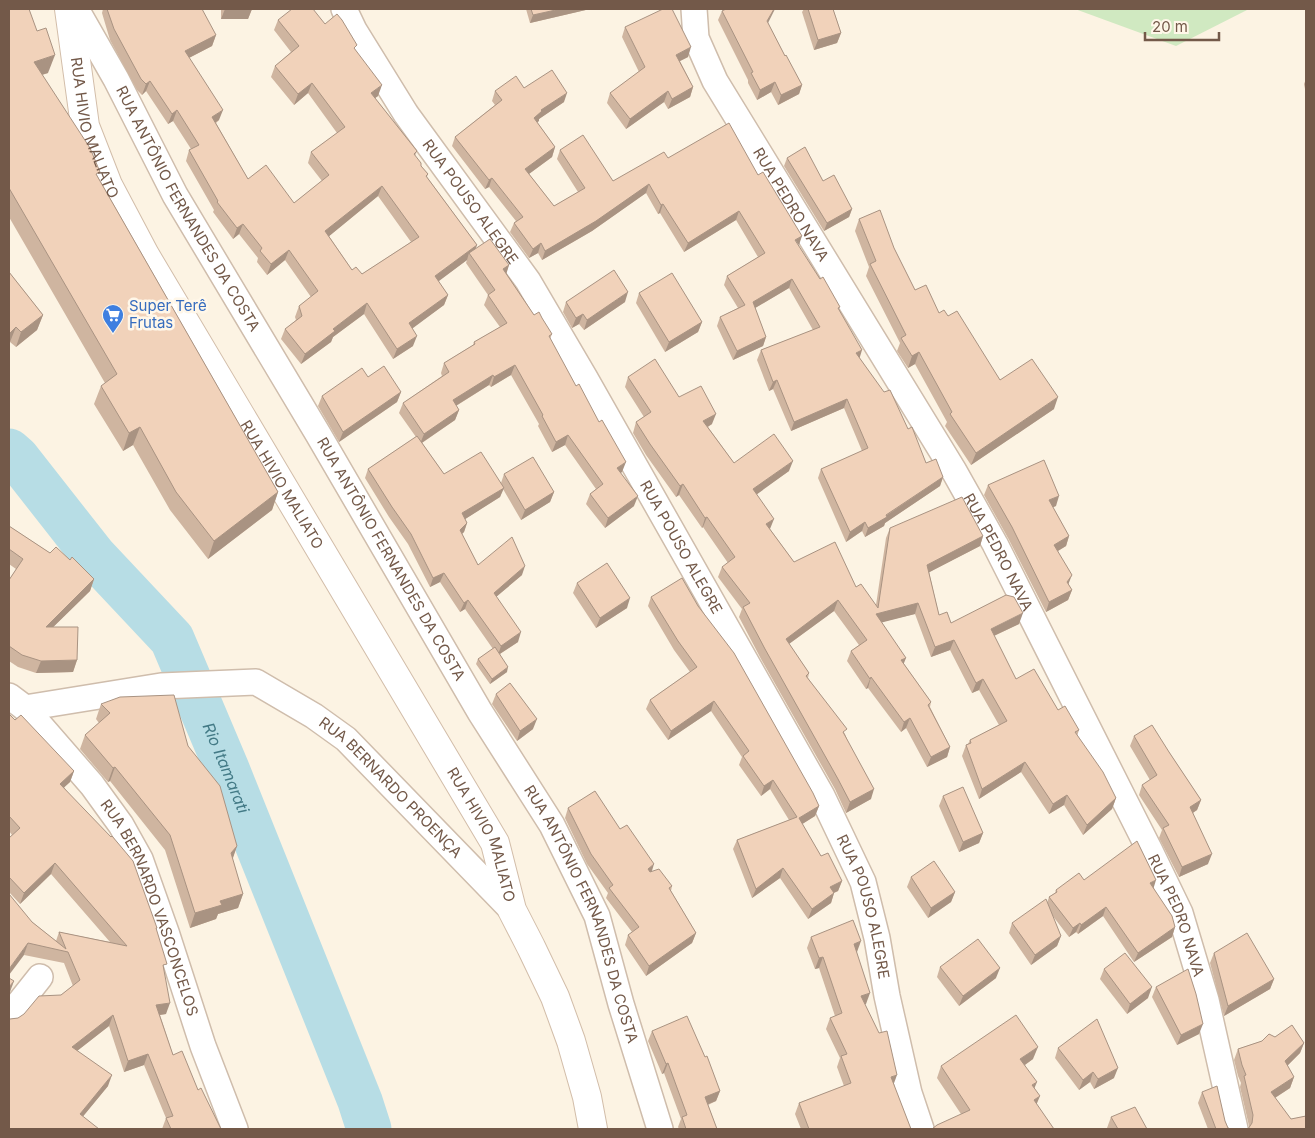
<svg xmlns="http://www.w3.org/2000/svg" width="1315" height="1138" viewBox="0 0 1315 1138" font-family="Inter,sans-serif">
  <rect width="100%" height="100%" fill="#fcf3e3"/>
  <polygon fill="#d0e9c1" points="1075,9 1249,9 1176,46"/>
  <g fill="none" stroke-linecap="round" stroke-linejoin="round">
    <path stroke="#b7dde5" stroke-width="45" id="s1" d="M9 451 17 458 94 556 172 639 227 769 360 1101 369 1129"/>
    <g stroke="#cfbdac" stroke-width="28">
      <g id="street">
        <path id="s2" d="M76 9 116 79 175 195 318 434 480 712 552 825 597 916 621 1004 660 1129"/>
        <path id="s3" d="M344 9 354 30 406 114 528 281 585 378 822 796 863 882 877 938 887 996 909 1093 921 1129"/>
        <path id="s4" d="M694 9 696 38 715 81 954 471 995 544 1150 851 1180 913 1206 1000 1235 1129"/>
        <path id="s5" d="M9 696 25 708 92 785 121 825 140 859 167 935 203 1046 235 1129"/>
        <path id="s6" d="M25 708 161 686 256 682 314 716 346 739 512 910"/>
        <polyline points="9,1016 40,977"/>
      </g>
    </g>
    <g stroke="#d2bda9" stroke-width="30">
      <g id="secondary">
        <path id="s7" d="M69 9 85 126 108 185 145 255 495 843 512 910 531 947 555 997 571 1041 587 1097 593 1129"/>
      </g>
    </g>
    <use href="#street" stroke="#fff" stroke-width="25"/>
    <use href="#secondary" stroke="#fff" stroke-width="28"/>
  </g>
  <g fill="#cfb5a0" fill-rule="evenodd">
    <polygon points="9,9 48,73 42,75 98,177 278,492 272,510 208,559 170,510 133,445 123,451 94,404 101,386 105,383 9,217"/>
    <path d="M103 9H107L216 35 212 46 189 58 219 120 216 123 248 179 294 203 322 181 308 163 311 152 337 133 308 93 294 105 271 77 275 66 291 52 274 30 278 20 325 24 355 49 378 96 375 98 417 151 415 156 421 166 428 174 427 177 477 245 475 249 509 265 506 273 534 315 552 334 550 339 622 472 620 473 634 506 605 528 586 504 590 494 596 489 565 445 552 452 538 426 539 424 511 375 491 387 489 385 456 406 459 410 455 420 422 443 444 474 501 483 504 474 554 492 550 502 521 520 503 489 500 497 465 519 467 523 464 532 462 534 478 565 522 575 496 597 518 642 500 654 507 672 490 684 476 664 478 659 493 649 465 609 460 612 440 582 430 587 408 544 389 517 365 478 368 469 416 437 399 413 403 403 442 376 441 373 444 363 473 345 474 342 500 327 484 305 488 295 466 263 467 260 438 281 448 295 444 305 412 328 413 346 393 359 364 314 333 337 331 342 301 364 281 339 285 329 296 320 295 317 299 306 311 297 285 260 267 275 257 262 258 258 239 234 233 239 213 212 214 210 186 161 189 150 191 149 173 121 168 124 146 91 142 95 137 90 110 40 102 13ZM378 196 411 242 362 274 352 270 329 236Z"/>
    <polygon points="221,9 252,9 248,19 221,19"/>
    <polygon points="526,9 590,9 530,23"/>
    <polygon points="804,9 833,9 841,33 837,43 814,50 802,12"/>
    <polygon points="722,11 768,23 785,56 802,85 799,94 778,105 771,92 757,100 748,83 748,80 718,20"/>
    <polygon points="625,27 688,57 680,61 693,87 690,97 668,109 664,102 626,129 607,103 610,93 639,72 622,37"/>
    <polygon points="1306,79 1306,94 1304,84"/>
    <polygon points="524,88 564,102 539,119 539,121 537,122 555,147 552,157 529,174 554,206 578,192 557,159 560,150 613,181 668,158 758,175 798,245 839,309 859,357 908,429 926,463 943,477 940,486 885,523 884,526 865,537 862,531 846,542 818,478 821,469 862,451 844,408 791,431 773,389 769,391 757,360 761,350 813,330 789,288 755,308 766,337 763,346 733,360 717,326 720,317 738,308 724,285 727,276 758,257 736,220 684,252 660,213 658,214 646,193 592,231 542,260 538,253 529,258 510,232 514,223 516,221 489,187 485,189 452,146 455,137 495,105 492,101 495,91"/>
    <polygon points="787,158 823,181 852,209 849,217 824,231 784,166"/>
    <polygon points="859,219 894,248 915,290 939,313 948,316 1000,380 1054,409 971,465 945,426 947,422 915,364 908,368 897,351 900,343 866,276 869,267 855,231"/>
    <polygon points="9,272 43,315 37,330 16,347 10,342"/>
    <polygon points="639,293 702,322 698,332 665,352 636,303"/>
    <polygon points="566,302 625,302 584,330 579,324 572,328 563,312"/>
    <polygon points="368,377 401,392 397,402 339,442 318,406 322,396"/>
    <polygon points="628,377 679,397 712,424 708,427 734,463 789,471 756,494 770,529 794,562 856,587 876,605 886,538 890,528 983,536 980,546 929,572 939,615 951,623 1019,624 994,636 1016,679 1058,710 1079,730 1077,736 1116,798 1112,809 1083,835 1064,805 1049,814 1021,772 979,799 962,756 966,745 968,744 970,740 999,725 979,690 972,693 950,650 931,657 915,614 881,622 904,664 931,702 930,707 950,747 947,757 927,767 906,728 901,732 868,688 866,689 847,661 851,651 859,645 834,611 789,644 809,673 808,678 845,734 871,799 846,813 835,789 761,659 739,617 742,609 718,577 722,567 728,563 703,527 702,528 679,495 676,497 646,455 633,433 636,422 644,417 625,387"/>
    <polygon points="988,485 1056,506 1053,507 1069,536 1066,546 1058,551 1069,585 1072,590 1068,600 1046,612 1008,538 984,495"/>
    <polygon points="9,526 50,553 70,560 94,579 90,591 53,627 77,660 73,672 36,673 18,667 9,661 9,580 16,569 9,564"/>
    <polygon points="577,583 627,608 596,628 573,593"/>
    <polygon points="651,597 819,806 815,816 802,824 821,856 842,881 838,891 834,893 831,903 808,919 780,878 752,898 733,849 737,840 789,820 770,789 761,796 739,765 742,757 711,711 668,740 646,709 650,700 690,672 674,650 648,606"/>
    <polygon points="496,694 533,729 517,741 492,704"/>
    <polygon points="101,704 188,746 237,846 232,859 243,894 238,908 218,914 216,919 190,928 165,850 110,781 108,782 80,749 85,735 99,723 96,719"/>
    <polygon points="9,714 15,720 74,771 70,782 64,787 157,928 156,930 164,971 166,1014 160,1015 173,1055 198,1090 221,1129 162,1129 166,1118 144,1065 124,1072 109,1026 77,1051 108,1086 83,1116 9,1129 10,1019 18,1018 61,995 73,986 64,963 24,955 32,922 56,941 59,932 110,942 51,874 20,904 9,892 9,838 12,835 9,831"/>
    <polygon points="1134,736 1169,752 1201,800 1197,810 1193,813 1208,864 1179,877 1159,838 1162,830 1139,795 1142,785 1150,780 1130,746"/>
    <polygon points="943,796 983,833 979,843 959,852 939,806"/>
    <polygon points="568,808 620,829 651,872 672,886 671,891 696,933 692,943 646,976 625,945 628,935 632,932 606,898 608,893 587,864 565,818"/>
    <polygon points="911,877 955,892 951,902 928,918 907,887"/>
    <polygon points="1084,880 1153,888 1175,927 1172,937 1134,962 1103,916 1078,934 1076,932 1069,937 1052,915 1061,936 1057,946 1031,965 1009,933 1012,923 1047,903 1049,897 1055,893 1056,890"/>
    <polygon points="811,937 857,952 857,953 866,1004 865,1004 893,1084 911,1129 801,1129 795,1114 799,1103 844,1086 837,1067 840,1058 826,1029 830,1018 835,1016 819,968 815,969 807,948"/>
    <polygon points="1214,953 1274,979 1270,989 1224,1016 1210,963"/>
    <polygon points="940,967 996,978 959,1006 937,977"/>
    <polygon points="1104,969 1148,998 1127,1014 1100,979"/>
    <polygon points="1156,987 1199,1034 1177,1045 1152,997"/>
    <polygon points="1292,1025 1304,1043 1300,1053 1287,1066 1294,1077 1290,1088 1275,1098 1291,1119 1306,1116 1306,1129 1248,1129 1249,1128 1249,1126 1240,1087 1241,1083 1238,1076 1234,1060 1238,1049 1262,1041 1269,1034 1275,1037"/>
    <polygon points="652,1031 720,1091 716,1101 708,1105 717,1129 679,1129 678,1127 681,1119 664,1073 662,1074 648,1041"/>
    <polygon points="1058,1048 1114,1078 1094,1089 1090,1082 1079,1090 1055,1058"/>
    <polygon points="1033,1059 1025,1065 1034,1089 1037,1104 961,1114 937,1078 941,1066"/>
    <polygon points="1202,1092 1225,1121 1228,1128 1231,1129 1208,1129 1198,1103"/>
    <polygon points="1111,1117 1147,1129 1108,1129 1107,1128"/>
  </g>
  <g fill="#a99382">
    <polygon points="225,9 252,9 248,19 221,19"/>
    <polygon points="560,9 590,9 530,23 533,15"/>
    <polygon points="774,9 775,9 764,31 767,21"/>
    <polygon points="841,33 837,43 814,50 818,40"/>
    <polygon points="216,35 212,46 181,62 185,51"/>
    <polygon points="691,47 688,57 672,65 676,55"/>
    <polygon points="55,55 48,73 27,79 34,62"/>
    <polygon points="150,81 146,91 142,95 146,84"/>
    <polygon points="775,82 771,92 757,100 760,90"/>
    <polygon points="312,83 308,93 294,105 298,94"/>
    <polygon points="382,85 378,96 367,104 371,93"/>
    <polygon points="802,85 799,94 778,105 781,95"/>
    <polygon points="693,87 690,97 668,109 672,99"/>
    <polygon points="668,91 664,102 626,129 630,119"/>
    <polygon points="567,93 564,102 539,119 539,121 530,127 534,118 541,110"/>
    <polygon points="177,110 173,121 168,124 172,114"/>
    <polygon points="223,110 219,120 208,127 212,117"/>
    <polygon points="555,147 552,157 522,179 525,169"/>
    <polygon points="492,178 489,187 485,189 489,180"/>
    <polygon points="649,184 646,193 592,231 542,260 545,251"/>
    <polygon points="382,186 378,196 322,242 325,231"/>
    <polygon points="663,204 660,213 658,214 661,205"/>
    <polygon points="852,209 849,217 824,231 827,223"/>
    <polygon points="739,211 736,220 684,252 688,243"/>
    <polygon points="243,224 239,234 233,239 237,228"/>
    <polygon points="802,236 799,245 795,240"/>
    <polygon points="541,243 538,253 529,258 533,249"/>
    <polygon points="477,245 473,255 469,253 467,260 431,287 435,276"/>
    <polygon points="289,250 285,260 267,275 271,264"/>
    <polygon points="509,265 506,275 503,269"/>
    <polygon points="792,279 789,288 750,311 753,302"/>
    <polygon points="628,292 625,302 584,330 587,320"/>
    <polygon points="448,295 444,305 405,334 409,323"/>
    <polygon points="367,303 364,314 333,337 331,342 301,364 305,354 333,329"/>
    <polygon points="583,314 579,324 572,328 576,318"/>
    <polygon points="43,315 37,330 16,347 21,332"/>
    <polygon points="702,322 698,332 665,352 669,342"/>
    <polygon points="16,327 10,342 9,344 9,334"/>
    <polygon points="417,336 413,346 393,359 397,349"/>
    <polygon points="766,337 763,346 733,360 737,351"/>
    <polygon points="862,350 859,360 856,353"/>
    <polygon points="919,352 915,364 908,368 912,356"/>
    <polygon points="515,365 511,375 491,387 494,377"/>
    <polygon points="493,375 489,385 449,410 453,400"/>
    <polygon points="777,380 773,389 769,391 773,382"/>
    <polygon points="401,392 397,402 339,442 343,432"/>
    <polygon points="1058,397 1054,409 971,465 976,453"/>
    <polygon points="847,399 844,408 791,431 794,422"/>
    <polygon points="459,410 455,420 420,444 424,434"/>
    <polygon points="716,414 712,424 700,431 703,421"/>
    <polygon points="140,427 133,445 123,451 129,433"/>
    <polygon points="568,435 565,445 552,452 556,442"/>
    <polygon points="793,461 789,471 749,500 753,489"/>
    <polygon points="626,462 622,472 613,479 617,468"/>
    <polygon points="943,477 940,486 885,523 884,526 865,537 868,528"/>
    <polygon points="683,484 679,495 676,497 680,486"/>
    <polygon points="504,488 500,497 459,523 462,513"/>
    <polygon points="278,492 272,510 208,559 214,541"/>
    <polygon points="554,492 550,502 521,520 525,510"/>
    <polygon points="638,496 634,506 605,528 608,518"/>
    <polygon points="1059,496 1056,506 1046,510 1049,500"/>
    <polygon points="707,517 703,527 702,528 705,518"/>
    <polygon points="774,519 770,529 762,535 766,524"/>
    <polygon points="865,522 862,531 846,542 850,532"/>
    <polygon points="467,523 464,532 456,539 460,530"/>
    <polygon points="983,536 980,546 924,575 927,565"/>
    <polygon points="1069,536 1066,546 1051,555 1054,545"/>
    <polygon points="525,566 522,575 490,602 494,593"/>
    <polygon points="444,573 440,582 430,587 433,578"/>
    <polygon points="1072,575 1068,585 1067,582"/>
    <polygon points="94,579 90,591 41,639 46,627"/>
    <polygon points="1072,590 1068,600 1046,612 1049,602"/>
    <polygon points="630,598 627,608 596,628 600,618"/>
    <polygon points="468,600 465,609 460,612 464,603"/>
    <polygon points="838,600 834,611 782,649 786,639"/>
    <polygon points="918,603 915,614 872,625 876,614"/>
    <polygon points="1023,613 1019,624 987,639 991,629"/>
    <polygon points="521,632 518,642 498,655 501,646"/>
    <polygon points="954,640 950,650 931,657 935,647"/>
    <polygon points="906,658 902,668 901,660"/>
    <polygon points="77,660 73,672 36,673 41,661"/>
    <polygon points="508,667 507,672 490,684 492,679"/>
    <polygon points="871,677 868,688 866,689 870,679"/>
    <polygon points="983,679 979,690 972,693 976,683"/>
    <polygon points="714,701 711,711 668,740 671,731"/>
    <polygon points="910,718 906,728 901,732 904,722"/>
    <polygon points="537,719 533,729 517,741 520,731"/>
    <polygon points="950,747 947,757 927,767 931,757"/>
    <polygon points="1025,762 1021,772 979,799 982,789"/>
    <polygon points="115,767 110,781 108,782 113,768"/>
    <polygon points="74,771 70,782 56,795 60,784"/>
    <polygon points="773,780 770,789 761,796 764,786"/>
    <polygon points="874,789 871,799 846,813 850,802"/>
    <polygon points="1067,795 1064,805 1049,814 1053,804"/>
    <polygon points="1116,798 1112,809 1083,835 1087,825"/>
    <polygon points="1201,800 1197,810 1186,817 1190,807"/>
    <polygon points="819,806 815,816 796,828 799,818"/>
    <polygon points="983,833 979,843 959,852 963,842"/>
    <polygon points="237,846 232,861 231,853"/>
    <polygon points="1212,854 1208,864 1179,877 1182,867"/>
    <polygon points="55,863 51,874 20,904 24,893"/>
    <polygon points="654,864 651,874 648,869"/>
    <polygon points="783,868 780,878 752,898 756,889"/>
    <polygon points="1156,880 1153,890 1150,883"/>
    <polygon points="842,881 838,891 826,896 830,887"/>
    <polygon points="955,892 951,902 928,918 931,908"/>
    <polygon points="834,893 831,903 808,919 812,909"/>
    <polygon points="243,894 238,908 218,914 216,919 190,928 195,913 220,901"/>
    <polygon points="1106,907 1103,916 1078,934 1081,925"/>
    <polygon points="1080,923 1076,932 1069,937 1073,928"/>
    <polygon points="1175,927 1172,937 1134,962 1138,953"/>
    <polygon points="696,933 692,943 646,976 649,966"/>
    <polygon points="1061,936 1057,946 1031,965 1035,955"/>
    <polygon points="861,941 857,952 850,955 854,944"/>
    <polygon points="28,943 24,955 9,975 9,969"/>
    <polygon points="823,957 819,968 815,969 819,958"/>
    <polygon points="1000,968 996,978 959,1006 963,996"/>
    <polygon points="1274,979 1270,989 1224,1016 1228,1006"/>
    <polygon points="14,981 10,992 9,993 9,987"/>
    <polygon points="1152,987 1148,998 1127,1014 1130,1004"/>
    <polygon points="870,993 866,1004 857,1007 861,996"/>
    <polygon points="170,1003 166,1014 152,1016 156,1005"/>
    <polygon points="113,1015 109,1026 68,1058 72,1047"/>
    <polygon points="1203,1024 1199,1034 1177,1045 1181,1035"/>
    <polygon points="1304,1043 1300,1053 1281,1072 1285,1061"/>
    <polygon points="1038,1047 1033,1059 1016,1071 1020,1059"/>
    <polygon points="148,1054 144,1065 124,1072 128,1061"/>
    <polygon points="668,1063 664,1073 662,1074 666,1064"/>
    <polygon points="1118,1068 1114,1078 1094,1089 1098,1079"/>
    <polygon points="1093,1072 1090,1082 1079,1090 1083,1080"/>
    <polygon points="112,1075 108,1086 76,1125 80,1114"/>
    <polygon points="897,1075 893,1086 891,1077"/>
    <polygon points="1294,1077 1290,1088 1267,1103 1271,1092"/>
    <polygon points="1037,1082 1032,1094 1032,1085"/>
    <polygon points="720,1091 716,1101 701,1107 705,1097"/>
    <polygon points="1040,1096 1035,1108 1034,1100"/>
  </g>
  <g fill="#f1d2ba" stroke="#a99382" fill-rule="evenodd">
    <polygon points="9,9 29,9 37,31 46,28 55,55 34,62 90,148 100,172 96,174 278,492 214,541 176,492 140,427 129,433 101,386 117,374 9,188"/>
    <path d="M107 9H202L216 35 185 51 223 110 212 117 248 179 266 165 294 203 329 175 311 152 345 127 312 83 298 94 275 66 299 46 278 20 292 9H313L325 24 337 14 342 20 357 45 354 48 382 85 371 93 417 151 414 154 421 163V166L428 174 426 176 477 245 435 276 448 295 409 323 417 336 397 349 367 303 333 329 335 331 305 354 285 329 302 316 299 306 318 291 289 250 271 264 260 251 262 248 243 224 237 228 217 202 218 201 189 150 199 145 177 110 172 114 150 81 146 84 141 79 114 29ZM382 186 419 237 362 274 356 267 352 270 325 231Z"/>
    <polygon points="531,9 560,9 533,15"/>
    <polygon points="663,9 672,9 691,47 676,55 693,87 672,99 668,91 630,119 610,93 645,67 625,27"/>
    <polygon points="726,9 774,9 767,21 785,56 786,55 802,85 781,95 775,82 760,90 751,73 753,72 722,11"/>
    <polygon points="808,9 833,9 841,33 818,40"/>
    <polygon points="552,70 567,93 541,110 542,111 534,118 555,147 525,169 554,206 585,188 560,150 583,135 613,181 664,152 668,158 729,123 758,175 763,172 802,236 795,240 820,279 823,277 840,307 838,308 862,350 856,353 884,392 890,390 908,429 912,427 926,463 936,459 943,477 886,515 887,517 868,528 865,522 850,532 821,469 868,448 847,399 794,422 777,380 773,382 761,350 820,327 792,279 753,302 766,337 737,351 720,317 745,305 727,276 765,253 739,211 688,243 663,204 661,205 649,184 596,221 545,251 541,243 533,249 514,223 523,217 492,178 489,180 455,137 502,100 495,91 516,76 524,88"/>
    <polygon points="805,147 823,181 834,175 852,209 827,223 787,158"/>
    <polygon points="880,210 894,248 915,290 926,285 939,313 944,310 948,316 957,311 1000,380 1032,359 1058,397 976,453 950,414 952,412 919,352 912,356 901,338 906,335 870,264 876,261 859,219"/>
    <polygon points="490,239 509,265 503,269 534,315 539,312 542,318 552,334 549,336 576,386 579,384 599,422 602,420 626,462 617,468 638,496 608,518 590,494 603,484 568,435 556,442 542,416 543,415 515,365 494,377 493,375 453,400 459,410 424,434 403,403 449,372 444,363 475,344 474,342 507,323 488,295 495,290 469,253"/>
    <polygon points="614,270 628,292 587,320 583,314 576,318 566,302"/>
    <polygon points="9,272 43,315 21,332 16,327 9,334"/>
    <polygon points="672,273 702,322 669,342 639,293"/>
    <polygon points="655,359 679,397 701,386 716,414 703,421 734,463 774,434 793,461 753,489 774,519 766,524 794,562 835,542 856,587 861,584 878,608 890,528 962,497 983,536 927,565 939,615 947,612 951,623 1006,595 1014,597 1023,613 991,629 1016,679 1034,669 1058,710 1065,706 1079,730 1075,732 1103,772 1116,798 1087,825 1067,795 1053,804 1025,762 982,789 966,745 971,743 970,740 1007,721 983,679 976,683 954,640 935,647 918,603 876,614 906,658 901,660 931,702 928,705 950,747 931,757 910,718 904,722 871,677 870,679 851,651 867,640 838,600 786,639 809,673 806,676 847,729 843,732 874,789 850,802 838,779 765,649 743,607 750,603 722,567 735,557 707,517 705,518 683,484 680,486 650,444 636,422 651,412 628,377"/>
    <polygon points="384,366 401,392 343,432 322,396 362,368 368,377"/>
    <polygon points="417,436 444,474 481,452 504,488 462,513 467,523 460,530 478,565 512,537 525,566 494,593 521,632 501,646 468,600 464,603 444,573 433,578 411,534 392,507 368,469"/>
    <polygon points="533,457 554,492 525,510 504,474"/>
    <polygon points="1044,460 1059,496 1049,500 1069,536 1054,545 1072,575 1067,582 1072,590 1049,602 1012,527 988,485"/>
    <polygon points="9,526 50,553 56,547 70,560 72,557 94,579 46,627 78,627 77,660 41,661 22,655 9,646 9,580 23,559 9,549"/>
    <polygon points="607,563 630,598 600,618 577,583"/>
    <polygon points="682,578 698,606 734,653 813,793 819,806 799,818 821,856 828,853 842,881 830,887 834,893 812,909 783,868 756,889 737,840 797,817 773,780 764,786 743,756 749,751 714,701 671,731 650,700 697,667 678,641 651,597"/>
    <polygon points="495,647 508,667 492,679 478,659"/>
    <polygon points="510,683 537,719 520,731 496,694"/>
    <polygon points="174,695 188,746 220,786 237,846 231,853 243,894 220,901 222,905 195,913 170,835 115,767 113,768 85,735 110,713 101,704 120,697"/>
    <polygon points="9,714 15,720 21,715 74,771 60,784 111,837 112,836 133,861 157,928 156,928 167,964 163,965 170,1003 156,1005 173,1055 182,1051 198,1090 201,1088 221,1129 171,1129 166,1118 173,1116 148,1054 128,1061 113,1015 72,1047 112,1075 80,1114 99,1129 9,1129 9,1018 10,1019 18,1018 24,1014 39,996 61,995 80,980 68,952 28,943 9,969 9,894 32,922 66,949 59,932 127,946 55,863 24,893 9,877 9,838 20,828 9,816"/>
    <polygon points="1152,725 1169,752 1201,800 1190,807 1212,854 1182,867 1163,828 1169,825 1142,785 1157,775 1134,736"/>
    <polygon points="963,787 983,833 963,842 943,796"/>
    <polygon points="595,791 620,829 627,825 654,864 648,869 650,872 659,869 672,886 669,888 696,933 649,966 628,935 639,927 609,888 613,885 591,854 568,808"/>
    <polygon points="1137,841 1156,880 1150,883 1172,916 1175,927 1138,953 1106,907 1081,925 1080,923 1073,928 1049,897 1057,892 1056,890 1079,873 1084,880"/>
    <polygon points="934,861 955,892 931,908 911,877"/>
    <polygon points="1046,899 1061,936 1035,955 1012,923"/>
    <polygon points="853,920 861,941 854,944 870,993 861,996 879,1033 887,1031 897,1075 891,1077 911,1129 809,1129 799,1103 851,1083 841,1056 847,1054 830,1018 842,1013 823,957 819,958 811,937"/>
    <polygon points="1247,933 1274,979 1228,1006 1214,953"/>
    <polygon points="978,939 1000,968 963,996 940,967"/>
    <polygon points="1125,953 1152,987 1130,1004 1104,969"/>
    <polygon points="1188,969 1196,994 1203,1024 1181,1035 1156,987"/>
    <polygon points="9,978 14,981 9,987"/>
    <polygon points="1016,1015 1038,1047 1020,1059 1037,1082 1032,1085 1040,1096 1034,1100 1054,1129 932,1129 937,1125 970,1110 941,1066"/>
    <polygon points="687,1016 705,1057 707,1056 720,1091 705,1097 717,1129 686,1129 682,1117 687,1115 668,1063 666,1064 652,1031"/>
    <polygon points="1097,1019 1118,1068 1098,1079 1093,1072 1083,1080 1058,1048"/>
    <polygon points="1292,1025 1304,1043 1285,1061 1294,1077 1271,1092 1291,1119 1306,1116 1306,1129 1248,1129 1252,1123 1253,1115 1244,1076 1246,1075 1242,1065 1238,1049 1262,1041 1269,1034 1275,1037"/>
    <polygon points="1217,1086 1225,1121 1228,1128 1231,1129 1216,1129 1202,1092"/>
    <polygon points="1135,1107 1147,1129 1118,1129 1111,1117"/>
  </g>
  <defs>
    <g id="supermarket-pin" transform="scale(1.125)"><path d="M0 17L-7.5 6A9.5 9.5 0 1 1 7.5 6Z" fill="#3f7fe0" stroke="#fff7e9"/><path d="M-6-5.5h2.5l.6 2H6L4.5 2H-2.5L-4.4-4H-6ZM-1.5 3.2a1.3 1.3 0 1 0 .1 0ZM3 3.2a1.3 1.3 0 1 0 .1 0Z" fill="#fff"/></g>
  </defs>
  <g fill-rule="evenodd">
    <use href="#supermarket-pin" x="113" y="315"/>
  </g>
  <g text-anchor="middle" stroke-width="5" stroke-linejoin="round" paint-order="stroke">
    <g font-size="15" fill="#735949" stroke="#fff7e9">
      <text dy="5" stroke="none"><textPath href="#s7" startOffset="122">RUA HIVIO MALIATO</textPath></text>
      <text dy="5" stroke="none"><textPath href="#s3" startOffset="231">RUA POUSO ALEGRE</textPath></text>
      <text dy="5" stroke="none"><textPath href="#s4" startOffset="221">RUA PEDRO NAVA</textPath></text>
      <text dy="5" stroke="none"><textPath href="#s2" startOffset="229">RUA ANTÔNIO FERNANDES DA COSTA</textPath></text>
      <text dy="5" stroke="none"><textPath href="#s7" startOffset="528">RUA HIVIO MALIATO</textPath></text>
      <text dy="5" stroke="none"><textPath href="#s3" startOffset="636">RUA POUSO ALEGRE</textPath></text>
      <text dy="5" stroke="none"><textPath href="#s4" startOffset="626">RUA PEDRO NAVA</textPath></text>
      <text dy="5" stroke="none"><textPath href="#s2" startOffset="634">RUA ANTÔNIO FERNANDES DA COSTA</textPath></text>
      <text dy="5" stroke="none"><textPath href="#s6" startOffset="405">RUA BERNARDO PROENÇA</textPath></text>
      <text dy="5" stroke="none"><textPath href="#s7" startOffset="932">RUA HIVIO MALIATO</textPath></text>
      <text dy="5" stroke="none"><textPath href="#s3" startOffset="1041">RUA POUSO ALEGRE</textPath></text>
      <text dy="5" stroke="none"><textPath href="#s5" startOffset="259">RUA BERNARDO VASCONCELOS</textPath></text>
      <text dy="5" stroke="none"><textPath href="#s2" startOffset="1039">RUA ANTÔNIO FERNANDES DA COSTA</textPath></text>
      <text dy="5" stroke="none"><textPath href="#s4" startOffset="1031">RUA PEDRO NAVA</textPath></text>
    </g>
    <g font-size="15" fill="#366cbe" stroke="#fff7e9" text-anchor="start">
      <text x="129" y="311">Super Terê<tspan x="129" dy="17">Frutas</tspan></text>
    </g>
    <g font-size="16" font-style="italic" fill="#437a86" stroke="#fff7e9">
      <text dy="6" stroke="none"><textPath href="#s1" startOffset="389">Rio Itamarati</textPath></text>
    </g>
  </g>
  <rect width="1315" height="1138" fill="none" stroke="#735949" stroke-width="20"/>
  <path d="M1145 32v8h74v-8" fill="none" stroke="#735949" stroke-width="2.5"/>
  <text x="1152" y="32" font-size="15" fill="#735949" stroke="#fff7e9" stroke-width="4" paint-order="stroke">20 m</text>
</svg>
